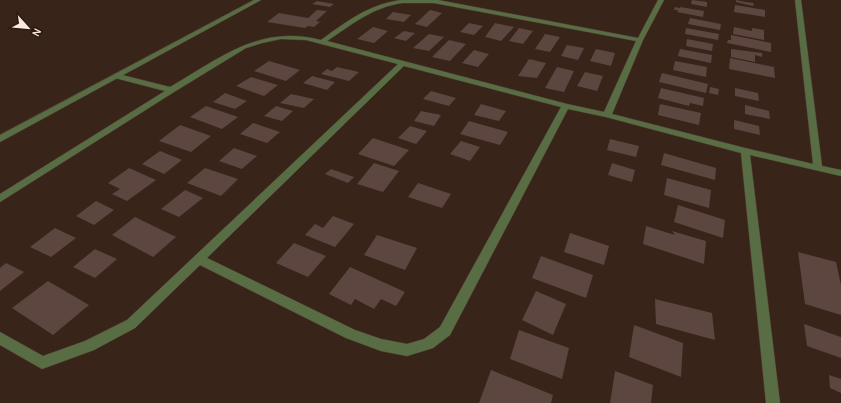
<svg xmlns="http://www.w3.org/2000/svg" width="841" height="403" viewBox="0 0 841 403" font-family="Karla,sans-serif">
  <rect width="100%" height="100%" fill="#382419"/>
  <g fill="#5d4540">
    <polygon points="692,0 707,2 707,7 691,4"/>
    <polygon points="736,0 745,2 754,3 753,6 736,2"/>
    <polygon points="317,1 334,4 330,7 312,4"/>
    <polygon points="735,5 765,10 765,17 734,12"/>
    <polygon points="675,7 680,8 680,7 704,11 703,17 677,12 678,10 674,10"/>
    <polygon points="317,10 327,11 316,21 320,22 314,27 308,26 305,28 267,22 279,13 308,18"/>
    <polygon points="430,10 442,13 427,27 415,24"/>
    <polygon points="393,12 411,15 404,22 386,19"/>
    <polygon points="690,18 721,24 720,30 688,24"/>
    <polygon points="469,23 483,26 474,35 460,32"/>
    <polygon points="495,23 514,27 501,41 485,37"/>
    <polygon points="373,27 388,31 374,43 357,39"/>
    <polygon points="734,27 752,31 752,28 764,30 764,40 733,34"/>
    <polygon points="519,28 533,31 523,44 509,41"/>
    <polygon points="686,28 719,34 718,40 685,34"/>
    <polygon points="404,31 415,33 406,41 394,38"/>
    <polygon points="429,34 444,37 429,51 413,48"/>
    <polygon points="545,34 560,37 550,52 535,49"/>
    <polygon points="731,35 771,43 771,52 727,43 728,40 731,40"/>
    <polygon points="687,39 713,44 712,51 686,46"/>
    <polygon points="449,40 466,44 450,61 432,57"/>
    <polygon points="567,45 584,48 578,60 561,56"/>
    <polygon points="596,49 615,53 611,66 590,61"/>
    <polygon points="680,49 712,55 711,63 678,56"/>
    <polygon points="731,49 762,53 762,57 755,55 755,62 731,57"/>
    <polygon points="474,50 489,54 478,67 462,63"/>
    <polygon points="730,58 774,67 775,78 729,69"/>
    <polygon points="529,59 546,63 537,78 518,76"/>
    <polygon points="269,61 300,70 286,81 254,71"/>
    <polygon points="675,61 707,67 706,77 673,70"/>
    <polygon points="337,67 359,72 349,81 321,74 327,69 332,71"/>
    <polygon points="557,67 574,71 564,92 545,88"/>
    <polygon points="585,72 603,76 597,91 577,86"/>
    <polygon points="662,73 708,84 706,93 659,82"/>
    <polygon points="312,76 335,82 327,90 303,83"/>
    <polygon points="251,77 278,85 264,96 236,86"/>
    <polygon points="710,87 719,89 718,95 709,93"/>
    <polygon points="661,88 704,98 703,106 690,103 689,106 658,98"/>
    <polygon points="735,88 758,93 759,101 735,96"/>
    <polygon points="431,91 456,98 449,106 423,99"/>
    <polygon points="225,93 247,101 235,109 213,102"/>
    <polygon points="291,94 314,99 304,108 280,103"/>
    <polygon points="481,104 506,111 499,121 474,115"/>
    <polygon points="660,104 701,113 699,125 658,115"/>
    <polygon points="745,105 769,111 770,119 745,114"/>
    <polygon points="206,106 238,117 222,129 190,117"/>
    <polygon points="276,106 293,111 282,121 264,116"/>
    <polygon points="421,111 441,115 434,126 414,121"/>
    <polygon points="734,120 759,126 760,135 734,129"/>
    <polygon points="469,121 508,132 500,145 460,134"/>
    <polygon points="253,123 280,132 267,143 240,134"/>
    <polygon points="180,125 211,136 191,152 159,141"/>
    <polygon points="410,126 427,131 416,144 398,138"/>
    <polygon points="373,138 409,150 394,166 358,154"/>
    <polygon points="610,139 639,146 636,157 607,150"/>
    <polygon points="461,141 480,147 470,161 450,154"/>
    <polygon points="234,148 257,156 242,169 219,161"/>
    <polygon points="160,151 182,160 164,174 142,164"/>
    <polygon points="664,153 716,168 715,180 661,165"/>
    <polygon points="374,163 399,171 383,192 357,184"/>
    <polygon points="612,163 635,170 632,182 608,175"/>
    <polygon points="129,168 156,180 127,201 112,194 120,189 108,183"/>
    <polygon points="205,168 238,179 221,196 187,183"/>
    <polygon points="331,169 354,177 348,183 325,174"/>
    <polygon points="667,178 711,190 709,208 664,195"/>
    <polygon points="418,183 451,194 442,208 408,197"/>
    <polygon points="185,190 203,198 179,217 161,209"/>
    <polygon points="96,201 114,210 94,225 76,216"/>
    <polygon points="678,205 725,220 723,238 674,222"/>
    <polygon points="333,216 354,224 335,247 305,235 315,224 323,228"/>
    <polygon points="135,217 176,237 153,257 112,235"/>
    <polygon points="646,226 675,235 672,231 706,241 704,264 643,244"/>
    <polygon points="55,228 76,238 51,257 30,247"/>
    <polygon points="570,233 609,246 604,265 564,252"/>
    <polygon points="377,235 417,248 405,270 364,255"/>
    <polygon points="294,243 326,256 308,277 276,263"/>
    <polygon points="95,249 117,259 95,278 73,267"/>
    <polygon points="798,252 836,262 841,285 841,315 805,304"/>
    <polygon points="541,256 593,275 586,298 532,278"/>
    <polygon points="6,263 24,272 0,291 0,268"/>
    <polygon points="350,267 405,292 396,306 381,299 374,309 355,299 351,305 329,294"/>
    <polygon points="48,281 89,305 53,335 12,308"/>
    <polygon points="536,291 566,304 553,335 522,320"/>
    <polygon points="655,299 712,313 715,340 656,324"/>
    <polygon points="804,324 841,337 841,358 807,346"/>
    <polygon points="634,325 683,343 681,377 629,357"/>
    <polygon points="519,330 569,348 562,379 510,359"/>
    <polygon points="491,370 553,395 551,403 479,403"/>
    <polygon points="615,371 653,385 651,403 610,403"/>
    <polygon points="829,375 841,379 841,393 830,388"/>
  </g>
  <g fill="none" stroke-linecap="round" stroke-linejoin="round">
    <g stroke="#534035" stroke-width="1">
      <path id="minor" d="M401 0H438L638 38 658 0H664L643 40 612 114 745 148 813 164 795 0H801L822 166 841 170V176L750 155 780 403H766L741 153 606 117 568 109 450 335 433 348 407 356 381 351 346 338 200 265 135 328 94 350 42 369 0 345V332L43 356 85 341 127 320 398 64 306 40 281 39 262 43 246 48 174 92 0 202V194L165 91 115 78V74H118L170 87C220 58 260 24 321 40 346 22 369 4 401 0ZM402 3H434L636 41 604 112 567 104 327 41C351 25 373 7 402 3ZM404 66 561 107 440 327 424 339 407 344 381 339 355 330 207 258Z"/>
    </g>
    <g stroke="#534035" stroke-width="1">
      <polygon id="tertiary" points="254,0 261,0 0,142 0,135"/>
    </g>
    <use href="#minor" fill="#586d44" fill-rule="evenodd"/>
    <use href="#tertiary" fill="#586d44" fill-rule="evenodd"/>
  </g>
  <g transform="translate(28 28) rotate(117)" stroke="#2d1b10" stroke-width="3" paint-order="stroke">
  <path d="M0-3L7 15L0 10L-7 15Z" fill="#f7e9e2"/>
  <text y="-6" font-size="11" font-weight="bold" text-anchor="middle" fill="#f7e9e2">N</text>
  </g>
</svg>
